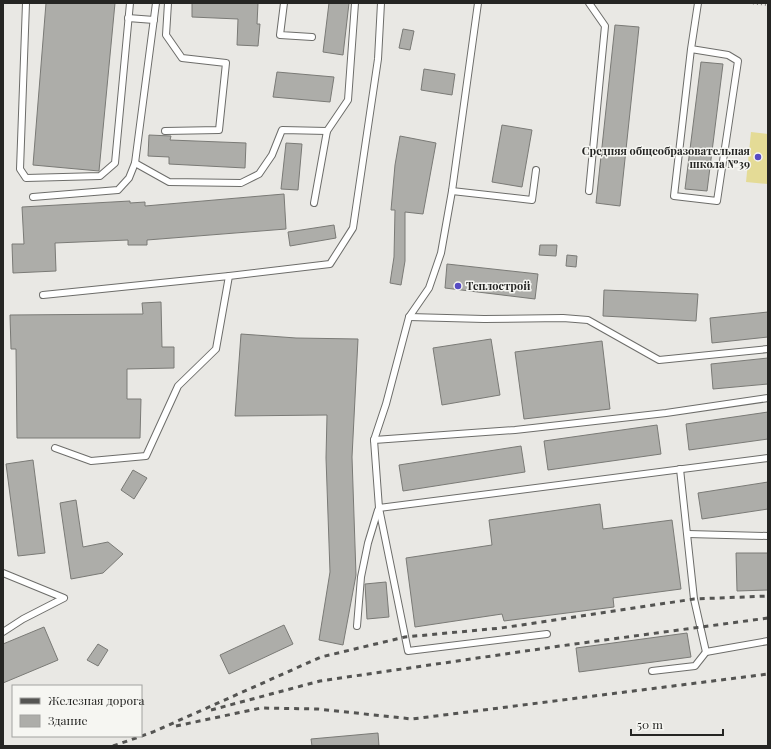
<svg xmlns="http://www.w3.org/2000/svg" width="771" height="749" viewBox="0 0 771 749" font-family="'Playfair Display',serif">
  <rect width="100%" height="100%" fill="#e9e8e4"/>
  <polygon fill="#e4db96" points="751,132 768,134 768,184 746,182"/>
  <g fill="#adada9" stroke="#7a7a76">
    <polygon points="46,3 115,3 99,171 33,165"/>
    <polygon points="192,3 258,3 257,24 260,24 258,46 237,45 238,19 192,17"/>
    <polygon points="329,3 349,3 343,55 323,52"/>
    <polygon points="615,25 639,27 620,206 596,203"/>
    <polygon points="403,29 414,31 410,50 399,48"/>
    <polygon points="701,62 723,64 707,191 685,189"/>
    <polygon points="424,69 455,74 452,95 421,90"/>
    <polygon points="277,72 334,77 330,102 273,97"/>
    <polygon points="502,125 532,130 522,187 492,182"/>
    <polygon points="149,135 171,136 170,140 246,143 245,168 169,164 169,157 148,156"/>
    <polygon points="400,136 436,143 423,214 405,212 405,261 401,285 390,283 394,257 395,210 391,210 395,165"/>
    <polygon points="286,143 302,144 298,190 281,189"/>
    <polygon points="284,194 286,229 147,240 147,245 128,245 128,240 55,243 56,271 13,273 12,244 24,244 22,207 130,201 130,203 145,202 145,206"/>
    <polygon points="334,225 336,238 290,246 288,232"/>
    <polygon points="540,245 557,245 556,256 539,255"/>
    <polygon points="567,255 577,256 576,267 566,266"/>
    <polygon points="447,264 538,274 535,299 445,288"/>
    <polygon points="604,290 698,294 696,321 603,316"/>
    <polygon points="161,302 162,347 174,347 174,368 127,369 127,399 141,399 140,438 17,438 16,349 11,349 10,315 143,314 142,303"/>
    <polygon points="768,312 768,337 712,343 710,318"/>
    <polygon points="241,334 296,338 358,339 352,457 356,575 343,645 319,640 330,572 326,458 327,415 235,416"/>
    <polygon points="491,339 500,395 442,405 433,348"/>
    <polygon points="602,341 610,409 524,419 515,352"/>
    <polygon points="768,358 768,384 713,389 711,364"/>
    <polygon points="768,412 768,439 689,450 686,424"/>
    <polygon points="657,425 661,454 548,470 544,441"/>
    <polygon points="521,446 525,472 403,491 399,465"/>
    <polygon points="33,460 45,553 18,556 6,464"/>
    <polygon points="133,470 147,478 134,499 121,490"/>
    <polygon points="768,482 768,509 702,519 698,493"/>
    <polygon points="76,500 83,547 108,542 123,554 103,573 71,579 60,503"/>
    <polygon points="600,504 603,529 672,520 681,589 613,598 614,607 504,621 502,614 415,627 406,558 492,545 489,520"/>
    <polygon points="736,553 768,553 768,590 737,591"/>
    <polygon points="386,582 389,617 367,619 365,584"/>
    <polygon points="284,625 293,644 229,674 220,655"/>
    <polygon points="44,627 58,660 3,683 3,644"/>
    <polygon points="687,633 691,657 579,672 576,648"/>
    <polygon points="98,644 108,650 98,666 87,660"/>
    <polygon points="378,733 379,746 312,746 311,739"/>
  </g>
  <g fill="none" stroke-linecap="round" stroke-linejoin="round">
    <g stroke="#6d6d6a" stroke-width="8">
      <g id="lane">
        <polyline points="26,3 20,169 26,178 100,176 115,163 130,3"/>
        <polyline points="284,3 280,35 312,37"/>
        <polyline points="478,3 452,191 441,253 429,288 409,317 386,404 374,440 379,508 768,458"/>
        <polyline points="589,3 605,26 589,191"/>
        <polyline points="128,18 154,20"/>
        <polyline points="691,49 728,55 738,61 717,201 674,196 691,49 698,3"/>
        <polyline points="165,131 219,130 226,63 182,58 166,35 168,3"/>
        <polyline points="135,163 169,182 241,183 259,174 272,155 282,130 327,131"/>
        <polyline points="452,191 532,200 536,170"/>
        <polyline points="33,197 118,190 129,178 135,163 156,3"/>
        <polyline points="314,203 327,131 348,100 355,3"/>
        <polyline points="43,295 229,276"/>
        <polyline points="409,317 484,319 563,318 588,320 659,360 768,349"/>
        <polyline points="374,440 515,430 666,413 768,398"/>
        <polyline points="55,448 91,461 146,456 178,386 216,349 229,276 330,264 353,228 378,59 381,3"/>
        <polyline points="680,469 694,599 706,652"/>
        <polyline points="379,508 408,651 547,634"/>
        <polyline points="688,534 768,536"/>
        <polyline points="3,573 64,598 23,619 3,632"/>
        <polyline points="357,626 361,577 368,543 378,510"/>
        <polyline points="652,671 695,666 706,652 768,641"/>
      </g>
    </g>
    <polyline stroke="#80807d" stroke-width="2" stroke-dasharray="1 3" stroke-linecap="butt" points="749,3 768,5"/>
    <use href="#lane" stroke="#fff" stroke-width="6"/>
    <g stroke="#545452" stroke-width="3" stroke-dasharray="5 5" stroke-linecap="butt">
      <polyline points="211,710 320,681 560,646 768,618"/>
      <polyline points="176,726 261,708 318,709 412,719 768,674"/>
      <polyline points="113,746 153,732 321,657 405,637 501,628 694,599 768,596"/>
    </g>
  </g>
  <g fill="#564bc3" stroke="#f6f6f2" stroke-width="1.5">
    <circle cx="758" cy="157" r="4"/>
    <circle cx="458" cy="286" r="4"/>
  </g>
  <g text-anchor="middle" stroke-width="3" stroke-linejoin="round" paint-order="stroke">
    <g font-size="11" font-weight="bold" fill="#252523" stroke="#f6f6f2" text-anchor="end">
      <text x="750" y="155">Средняя общеобразовательная<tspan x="750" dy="13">школа №39</tspan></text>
      <text x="466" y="290" text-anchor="start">Теплострой</text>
    </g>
  </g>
  <rect width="771" height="749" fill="none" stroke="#252523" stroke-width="8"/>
  <rect x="12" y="685" width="130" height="52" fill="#f6f6f2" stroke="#a2a29f"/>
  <rect x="20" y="698" width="20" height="6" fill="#545452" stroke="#a2a29f"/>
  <text x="48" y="705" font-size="12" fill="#252523">Железная дорога</text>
  <rect x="20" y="715" width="20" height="12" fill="#adada9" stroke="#a2a29f"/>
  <text x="48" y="725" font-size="12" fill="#252523">Здание</text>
  <path d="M631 729v6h92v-6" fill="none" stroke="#252523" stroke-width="2"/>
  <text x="637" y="729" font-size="12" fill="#252523" stroke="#f6f6f2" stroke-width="3" paint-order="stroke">50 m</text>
</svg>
